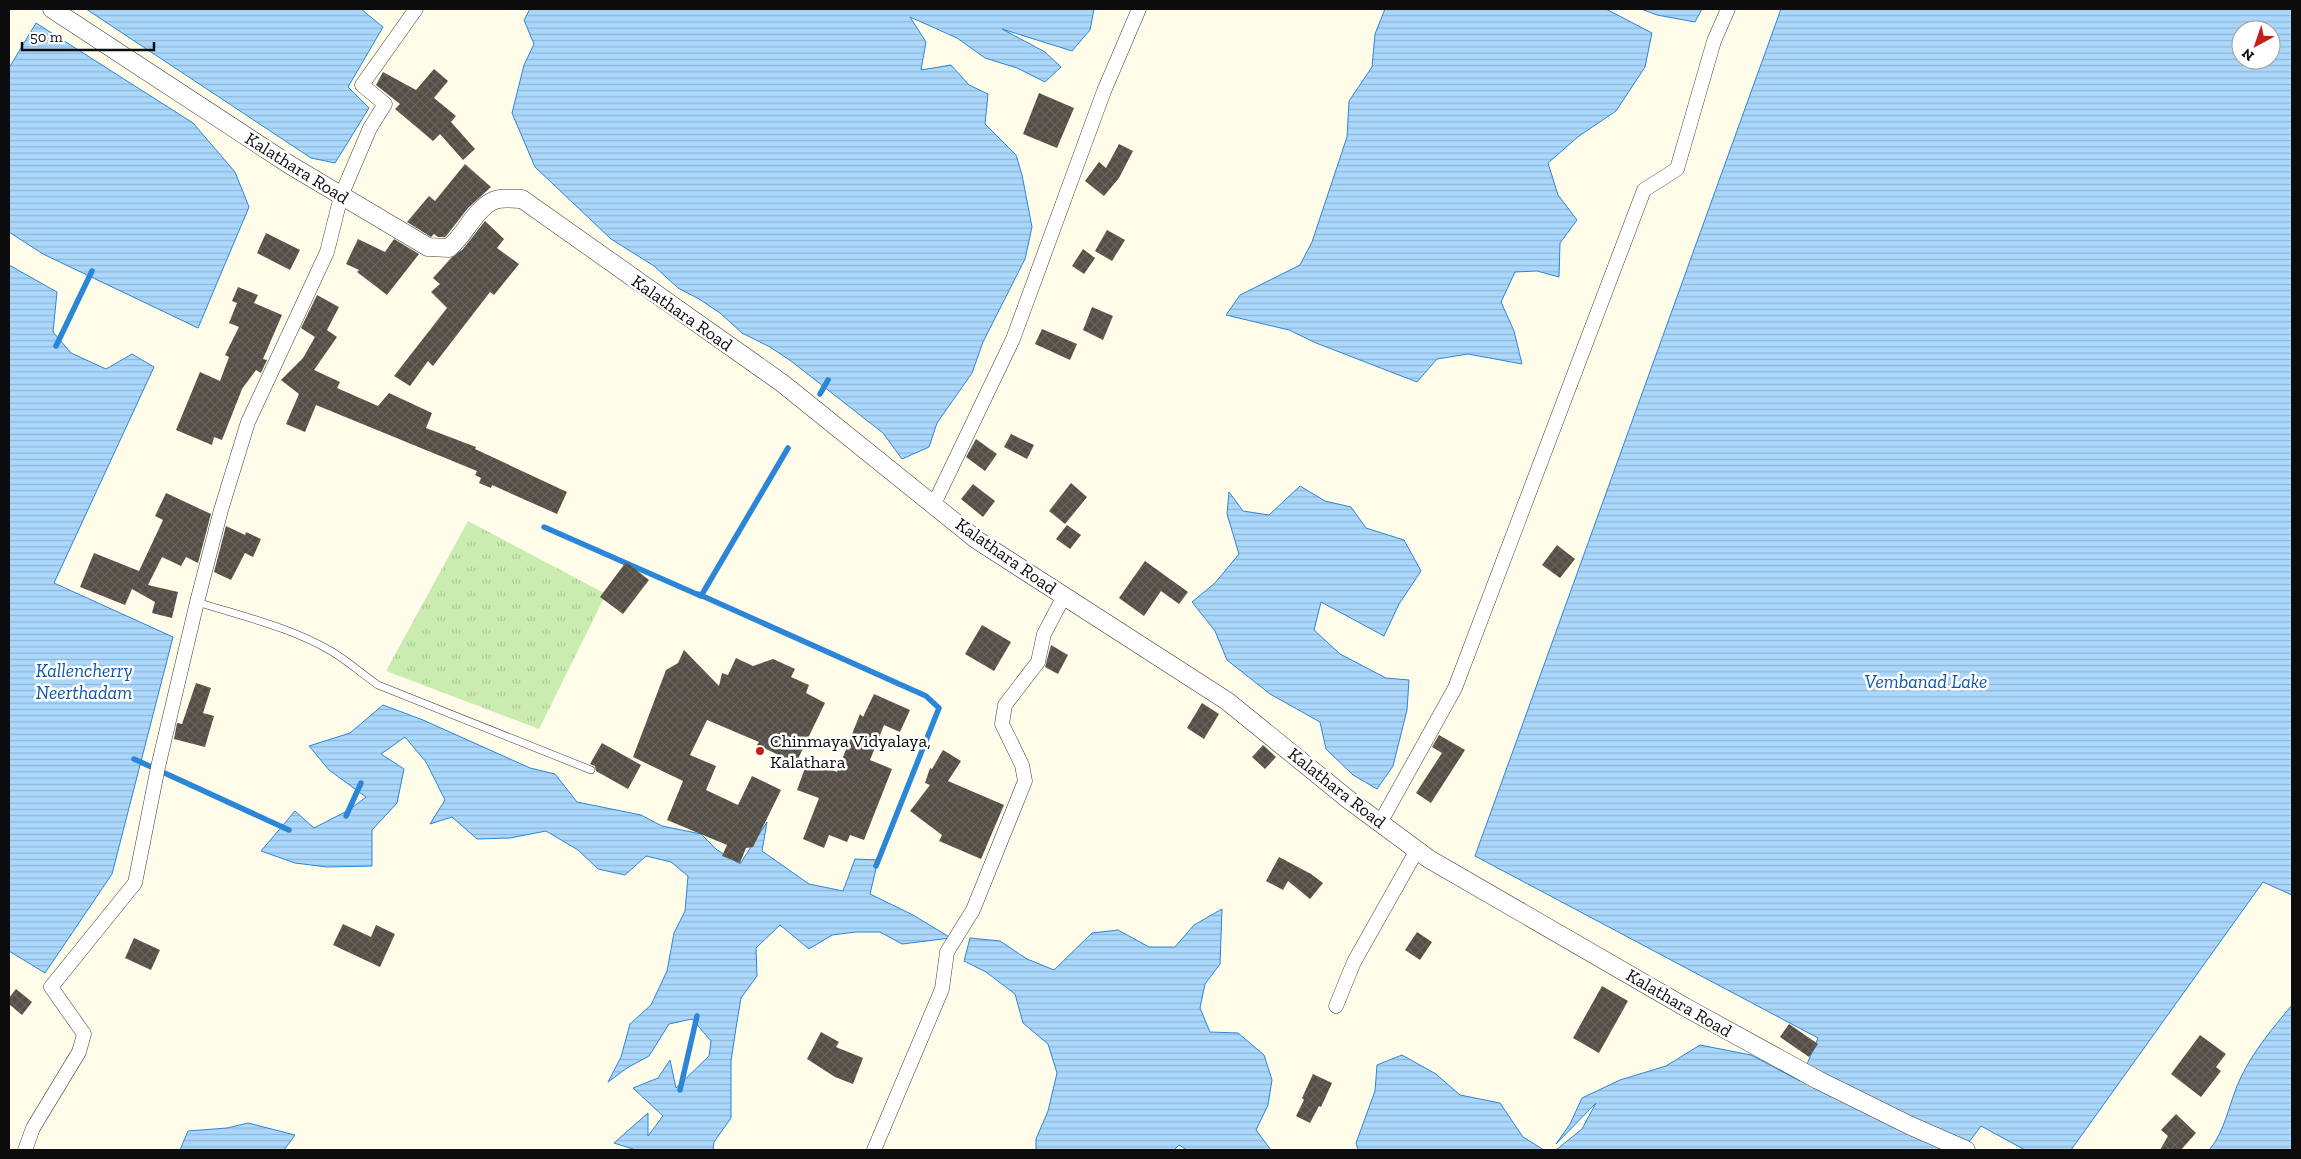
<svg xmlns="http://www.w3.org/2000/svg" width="2301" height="1159" viewBox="0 0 2301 1159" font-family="'Zilla Slab',serif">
  <defs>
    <pattern id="park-tufts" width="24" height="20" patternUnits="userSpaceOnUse" patternTransform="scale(1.25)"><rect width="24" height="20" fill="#cbecb1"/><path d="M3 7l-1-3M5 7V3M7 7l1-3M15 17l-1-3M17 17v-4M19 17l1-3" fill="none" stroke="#adc997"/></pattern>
    <pattern id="water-rules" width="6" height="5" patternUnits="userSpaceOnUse" patternTransform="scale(1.25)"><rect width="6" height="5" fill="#aad7fb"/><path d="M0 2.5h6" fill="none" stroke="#91b7d6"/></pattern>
    <pattern id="building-cross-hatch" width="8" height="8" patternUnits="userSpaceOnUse" patternTransform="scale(1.25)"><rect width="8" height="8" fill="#554e47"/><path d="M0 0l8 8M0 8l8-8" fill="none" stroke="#68635d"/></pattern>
  </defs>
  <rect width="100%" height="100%" fill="#fffcea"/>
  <polygon fill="url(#park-tufts)" points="468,521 606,594 539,729 386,671"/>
  <g fill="url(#water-rules)" stroke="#2b86d8" fill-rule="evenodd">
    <polygon points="86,9 361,9 383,27 348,87 369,108 335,163 311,158"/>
    <polygon points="530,9 1094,9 1090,30 1072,51 1002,29 1045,52 1061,67 1045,82 1017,68 985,58 957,38 910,17 926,42 921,70 951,65 969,85 988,94 985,124 1016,155 1022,175 1032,227 1025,259 983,342 972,373 937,423 929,447 902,459 883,433 791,361 770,347 742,333 720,313 699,299 678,288 654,266 611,239 535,167 512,113 524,65 534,44 524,20"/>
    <polygon points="1385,9 1606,9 1652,33 1645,67 1616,111 1579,136 1548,163 1558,195 1577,220 1560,243 1559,277 1537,271 1515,272 1501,302 1514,331 1522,364 1468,354 1437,359 1417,382 1316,343 1289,330 1226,315 1240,295 1300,265 1312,242 1347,137 1349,101 1372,67 1375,34"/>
    <polygon points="1641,9 1702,9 1695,22 1657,15"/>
    <path d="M1781 9H2292V895L2263 882 2071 1150H2025L1981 1126 1963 1150H1556L1582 1129 1596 1103 1556 1144 1570 1124 1582 1098 1620 1080 1666 1066 1700 1045 1751 1055 1800 1081 1818 1038 1475 856ZM2241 30H2271V60H2241Z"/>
    <polygon points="36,23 193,123 235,172 249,207 198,328 43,254 9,232 9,68"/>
    <polygon points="9,265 57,292 53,332 71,353 106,369 132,354 154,367 54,583 173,637 112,874 45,973 9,951"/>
    <polygon points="1300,486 1325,501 1351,507 1366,528 1404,540 1421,571 1399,604 1384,636 1321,602 1314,630 1340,654 1386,678 1409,680 1407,710 1393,766 1377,789 1353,775 1326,749 1320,722 1270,694 1227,660 1215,631 1192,602 1215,583 1239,554 1227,514 1229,492 1243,511 1269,515"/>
    <polygon points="383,705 423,720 530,768 555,774 577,802 641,815 662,826 701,834 717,850 740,864 767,822 762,851 809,884 843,891 855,859 878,860 870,894 913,915 951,938 902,944 880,932 856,932 832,935 809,949 780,925 756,948 757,976 741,998 736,1028 731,1061 731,1118 714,1142 713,1150 636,1150 614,1143 648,1113 648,1136 663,1116 633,1088 658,1078 670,1060 676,1088 709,1056 711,1041 692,1019 669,1024 649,1056 627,1068 608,1082 621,1057 630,1024 651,1005 667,971 674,933 685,911 688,876 671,862 646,856 625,875 598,869 578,850 546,831 510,838 477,839 452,817 430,824 445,800 426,762 405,737 381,754 404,769 397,803 372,830 372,866 327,867 295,863 261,851 295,811 314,828 349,810 366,797 329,770 309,746 350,733"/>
    <polygon points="1222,909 1220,964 1205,984 1200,1008 1210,1032 1238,1033 1264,1055 1272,1080 1268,1105 1256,1130 1271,1150 1187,1150 1179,1145 1174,1150 1036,1150 1036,1139 1048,1111 1057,1073 1048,1044 1023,1023 1015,994 986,972 964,961 970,938 1000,941 1027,959 1054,970 1092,933 1118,930 1149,947 1175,947 1194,925"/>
    <path d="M2292 1005V1150H2209C2225 1133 2230 1099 2241 1077 2254 1050 2273 1028 2292 1005Z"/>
    <polygon points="1402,1055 1436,1074 1460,1095 1500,1103 1523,1137 1544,1150 1358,1150 1356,1143 1375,1091 1377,1065"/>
    <polygon points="248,1123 295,1135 284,1150 180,1150 188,1131 227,1128"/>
  </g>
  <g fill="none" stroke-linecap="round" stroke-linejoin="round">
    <g stroke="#2b86d8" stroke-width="5.5">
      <polyline points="56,346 92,271"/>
      <polyline points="820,394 828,380"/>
      <polyline points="544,527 701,596 788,448"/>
      <polyline points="698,594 926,696 939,708 876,866"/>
      <polyline points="134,759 289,830"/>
      <polyline points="346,816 361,783"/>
      <polyline points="680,1090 697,1016"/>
    </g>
  </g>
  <g fill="url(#building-cross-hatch)">
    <polygon points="434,69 448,81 434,98 456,116 451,122 475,149 463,160 440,134 433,141 395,109 400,104 376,85 383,72 416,90"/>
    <polygon points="1039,93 1074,108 1057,148 1023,134"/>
    <polygon points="1119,144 1133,151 1119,178 1104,196 1085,181 1099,162 1106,168"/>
    <polygon points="465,164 491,187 468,208 447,235 445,237 438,237 434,234 431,237 407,222 429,196 435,201"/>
    <polygon points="485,221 504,239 497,248 519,264 494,295 490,292 433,366 428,361 410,386 394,376 447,308 431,292 440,284 433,278 451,258 463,249"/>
    <polygon points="1107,230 1125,240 1112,261 1095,251"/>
    <polygon points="266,233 300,250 290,270 257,253"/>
    <polygon points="358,239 385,252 394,239 419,254 387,295 357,272 359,270 346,264"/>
    <polygon points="1083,249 1095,258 1084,274 1072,266"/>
    <polygon points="238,287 258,295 254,303 282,315 263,359 267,360 261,373 256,370 242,389 222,440 214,437 212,445 176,430 200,372 220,381 229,357 225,355 239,327 229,323 237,303 232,301"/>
    <polygon points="317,295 339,307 327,330 337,337 314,370 340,382 337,388 378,406 389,393 432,413 426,428 476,447 475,449 567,492 557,514 492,485 491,488 479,483 481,478 475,475 477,471 316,405 305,432 286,424 299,394 281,380 303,358 315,337 301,328"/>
    <polygon points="1092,307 1113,316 1103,340 1083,330"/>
    <polygon points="1042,329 1077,344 1070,360 1035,344"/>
    <polygon points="1011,434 1034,445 1027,459 1004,447"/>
    <polygon points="976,439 997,454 985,471 966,457"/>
    <polygon points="1071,483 1087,497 1065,524 1049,511"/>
    <polygon points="973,484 995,501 983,517 961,499"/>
    <polygon points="166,493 211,514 198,563 186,557 181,566 162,557 148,585 178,592 172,618 152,613 155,602 132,589 125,605 80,587 94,553 139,571 163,520 155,516"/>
    <polygon points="1067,525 1081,535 1070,549 1056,539"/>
    <polygon points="226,526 245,535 246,532 261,539 253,557 245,553 231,580 214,572"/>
    <polygon points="1557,545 1575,559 1560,578 1542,565"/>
    <polygon points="1145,561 1188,592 1179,604 1161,591 1144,616 1119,598"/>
    <polygon points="626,562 649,580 623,614 600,597"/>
    <polygon points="982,625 1011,642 994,671 965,654"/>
    <polygon points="1051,645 1068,655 1058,674 1045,667"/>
    <polygon points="684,650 719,686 722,673 728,675 736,658 753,666 773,659 795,669 791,677 809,685 806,693 825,703 796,763 757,745 759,742 707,720 690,755 716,766 706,790 738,805 752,776 781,790 753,847 746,848 740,863 722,856 727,845 667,820 683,781 633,757 666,670 678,663"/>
    <polygon points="196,683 211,688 203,713 214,716 205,747 174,739 177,723 182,724"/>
    <polygon points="874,694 910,710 900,732 884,725 870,760 892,769 864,840 850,835 847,842 829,835 824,848 803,839 819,798 797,790 808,760 837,772 860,714 863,717"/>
    <polygon points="1202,703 1219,714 1204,739 1187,728"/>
    <polygon points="1439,735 1465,750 1431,803 1416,793 1442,753 1432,747"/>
    <polygon points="602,743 641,765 628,789 596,771 595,766 590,764"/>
    <polygon points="1263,745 1276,757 1265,769 1252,757"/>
    <polygon points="943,750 961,761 948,781 1004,805 981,859 939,841 942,835 910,811 930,785 925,783 930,768 932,769"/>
    <polygon points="1279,857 1311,874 1323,883 1310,899 1288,881 1283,890 1266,881"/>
    <polygon points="343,924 371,937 376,925 395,934 380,967 333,945"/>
    <polygon points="1417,932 1432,942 1420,960 1405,950"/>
    <polygon points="134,938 160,950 151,970 125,958"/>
    <polygon points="1602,986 1628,1001 1599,1053 1573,1038"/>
    <polygon points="16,989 32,1002 22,1015 9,1004 9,998"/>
    <polygon points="1789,1024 1818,1044 1809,1057 1780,1037"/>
    <polygon points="821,1032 839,1042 836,1047 863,1058 853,1084 835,1077 807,1059"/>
    <polygon points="2200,1035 2226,1054 2216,1067 2221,1071 2201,1097 2171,1074"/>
    <polygon points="1313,1074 1332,1083 1321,1107 1319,1106 1310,1123 1296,1116 1304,1100 1302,1098"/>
    <polygon points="2176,1114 2196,1133 2181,1150 2160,1150 2168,1136 2161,1130"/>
  </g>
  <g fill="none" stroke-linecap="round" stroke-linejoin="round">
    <g stroke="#3f3f3f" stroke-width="8">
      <path id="service" d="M197 602C241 616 290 627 331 651 348 661 362 674 378 685L591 770"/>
    </g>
    <g stroke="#3f3f3f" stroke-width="15">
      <g id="minor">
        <polyline points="934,504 1013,339 1104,91 1139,9"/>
        <polyline points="1380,823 1455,688 1644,190 1677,169 1714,41 1728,9"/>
        <polyline points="1336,1006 1354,962 1417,850"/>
        <polyline points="25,1150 33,1128 79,1052 84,1034 51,987 135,883 158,767 197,602 221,510 248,422 327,252 341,196 370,128 385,104 362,85 416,9"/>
        <polyline points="874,1150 942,989 947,952 973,910 1025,781 1022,765 1002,724 1005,705 1038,662 1044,634 1064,596"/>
      </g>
    </g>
    <g stroke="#3f3f3f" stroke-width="19">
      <path id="tertiary" d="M52 9 290 165 428 247 449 248C466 234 475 208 495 200 503 197 514 199 522 199L782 383 977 540 1227 701 1349 800 1429 859 1685 1007 1818 1080 1911 1126 1966 1150"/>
    </g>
    <use href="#service" stroke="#fff" stroke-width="7"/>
    <use href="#minor" stroke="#fff" stroke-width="14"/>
    <use href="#tertiary" stroke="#fff" stroke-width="18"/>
  </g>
  <circle fill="#c61e19" stroke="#fff" stroke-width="2" cx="760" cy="751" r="5"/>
  <g text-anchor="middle" stroke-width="5" stroke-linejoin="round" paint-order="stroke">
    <g font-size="18" fill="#0c0c0c" stroke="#fff">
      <text transform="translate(297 168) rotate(32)" y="6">Kalathara Road</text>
      <text transform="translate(682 313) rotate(35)" y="6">Kalathara Road</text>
      <text transform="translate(1006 556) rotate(35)" y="6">Kalathara Road</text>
      <text transform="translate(1337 788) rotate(38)" y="6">Kalathara Road</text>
      <text transform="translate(1679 1003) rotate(30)" y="6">Kalathara Road</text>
    </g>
    <g font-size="18" fill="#0c0c0c" stroke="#fff" text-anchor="start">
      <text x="770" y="747">Chinmaya Vidyalaya,<tspan x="770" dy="21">Kalathara</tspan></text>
    </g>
    <g font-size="19" font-style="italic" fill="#0c57a7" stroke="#fff">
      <text x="84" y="677">Kallencherry<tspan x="84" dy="22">Neerthadam</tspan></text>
      <text x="1926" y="688">Vembanad Lake</text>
    </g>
  </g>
  <rect width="2301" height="1159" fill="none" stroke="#0c0c0c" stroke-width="20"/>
  <g transform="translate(2256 45) rotate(220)"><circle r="24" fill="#ffffff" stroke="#9e9e9e"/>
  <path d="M0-4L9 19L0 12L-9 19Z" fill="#c61e19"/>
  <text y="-8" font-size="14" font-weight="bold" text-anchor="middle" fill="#0c0c0c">N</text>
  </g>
  <path d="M22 42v8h132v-8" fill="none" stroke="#0c0c0c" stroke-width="2.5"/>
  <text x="30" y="42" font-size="15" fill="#0c0c0c" stroke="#ffffff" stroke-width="4" paint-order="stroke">50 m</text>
</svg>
